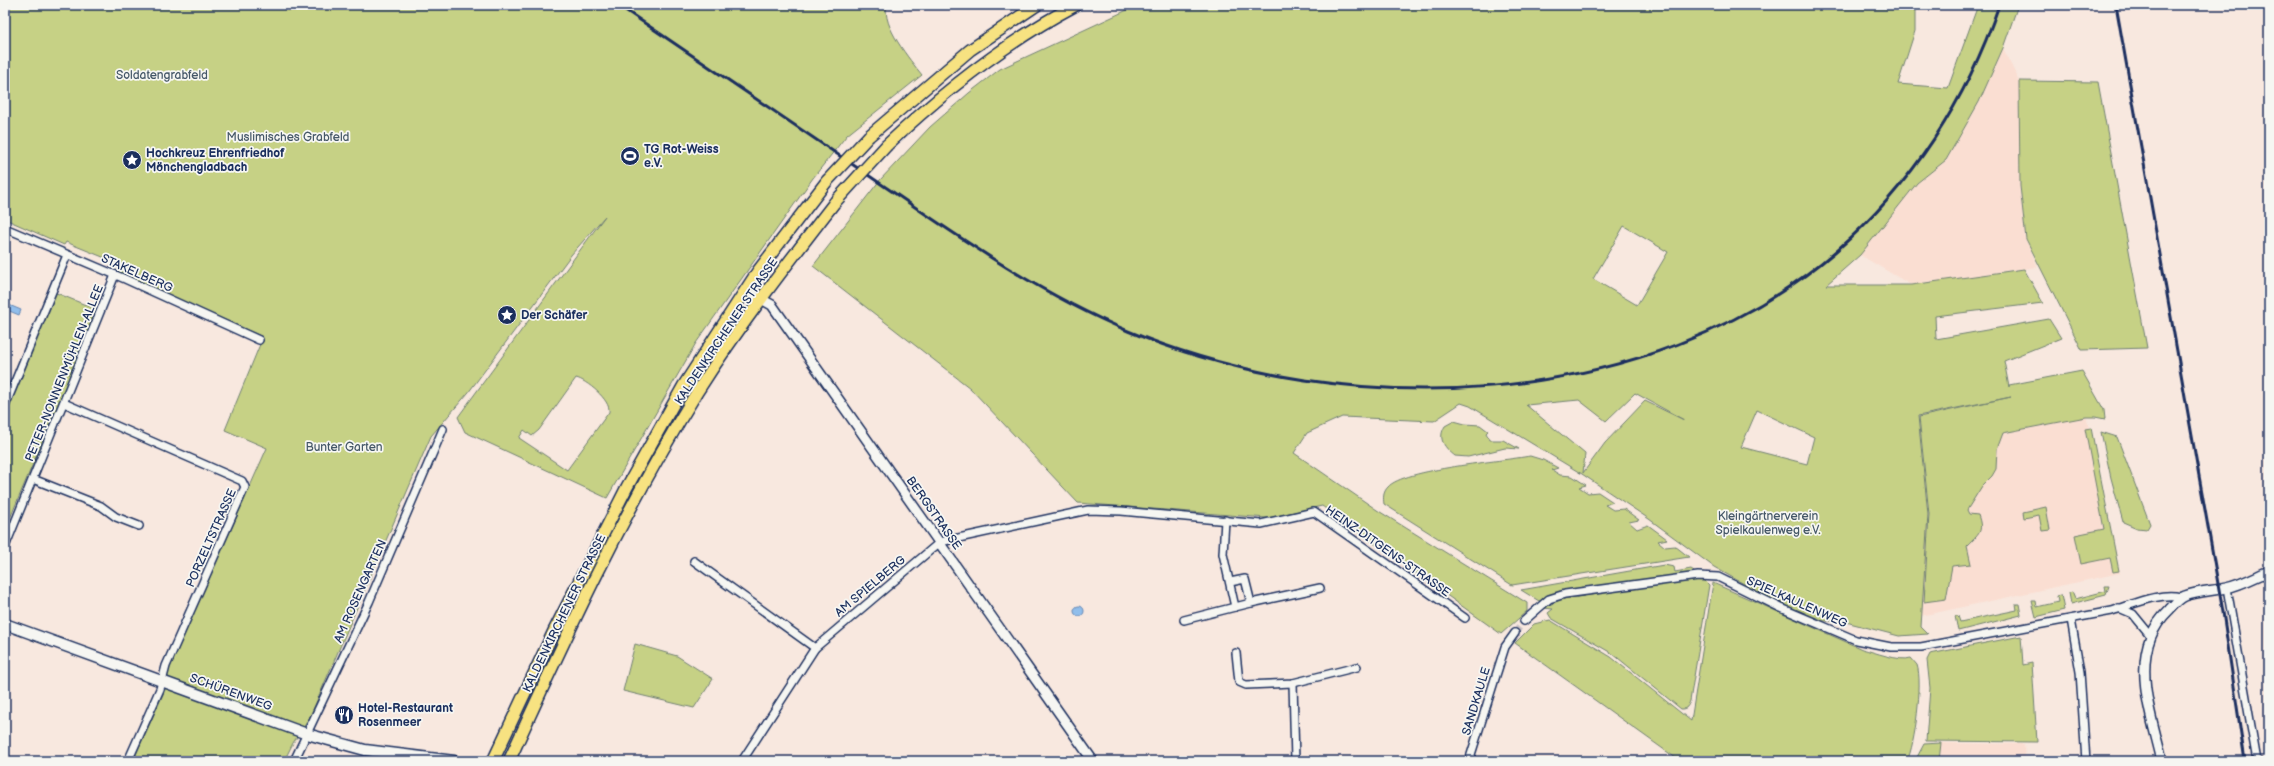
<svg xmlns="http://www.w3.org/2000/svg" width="2274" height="766" viewBox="0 0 2274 766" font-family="'Balsamiq Sans',sans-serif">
  <rect width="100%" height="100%" fill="#f8e8df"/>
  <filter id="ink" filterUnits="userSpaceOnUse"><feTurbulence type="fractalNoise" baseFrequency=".025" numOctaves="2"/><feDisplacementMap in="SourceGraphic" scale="8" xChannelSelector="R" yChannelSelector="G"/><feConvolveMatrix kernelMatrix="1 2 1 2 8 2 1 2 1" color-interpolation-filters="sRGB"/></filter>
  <g filter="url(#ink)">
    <g fill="#faded2">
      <polygon points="2003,48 2019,81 2020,186 2026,239 2038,267 1911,285 1860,255 1917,183 1946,160 1979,102"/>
      <polygon points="2086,415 2120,573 1921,616 1933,436"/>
      <polygon points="1941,743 2024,744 2025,761 1939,761"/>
    </g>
    <g fill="#c6d185" stroke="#708072" fill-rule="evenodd">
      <path d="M5 5H887C881 25 910 60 922 75L847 135 813 178 696 343 607 498 465 432 458 417 605 216 571 255 468 393 431 436 309 719 293 743 284 761H133L164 692 169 669 267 448 225 430 263 337 117 272 120 264 66 242 64 245 5 219ZM576 378C586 380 611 400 609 412L567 470 519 438 524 430 532 436 539 430Z"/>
      <path d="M1138 5H1915V31L1898 84 1948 88 1978 5H2018L2003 48 1979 102 1946 160 1917 183 1860 255 1826 285H1911L2024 269 2043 303 1935 316 1936 339 2049 319 2061 338 2004 361 2009 387V385L2082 371 2104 410 2105 419 2095 417H2086L2003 433 1997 449 1996 469 1992 476 1982 486 1967 510 1969 514 1978 515C1984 532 1979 534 1967 546L1971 564 1952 566 1946 599 1924 602 1929 514 1919 417 2011 397 1918 416 1928 514 1921 627 1928 634 1899 636 1842 621H1824L1767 597 1714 567 1649 519 1582 474 1470 406 1461 403 1434 421 1342 417 1307 433 1294 453 1377 510 1527 603V611L1501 634 1322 506 1267 518 1078 503 970 388 813 266 880 180 930 127 969 93 1000 69ZM1624 226 1668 252 1637 305 1593 279ZM1635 393 1684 420 1645 401 1605 443 1583 473 1585 454 1526 405 1579 400 1606 421ZM1757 410 1814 437 1807 464 1741 447Z"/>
      <polygon points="2019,81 2098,82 2147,348 2082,350 2026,239 2020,186"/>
      <polygon points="54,292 98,310 5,530 5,412"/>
      <path d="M1454 421 1465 424 1480 425 1488 431 1486 433 1490 440H1503L1519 449 1505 448 1468 457 1455 456C1445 448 1437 439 1445 426Z"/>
      <polygon points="2091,428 2119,571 2113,572 2110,558 2081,564 2075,535 2104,529 2085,429"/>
      <polygon points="2101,432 2117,437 2150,524 2147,529 2137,528 2123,522 2111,478"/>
      <path d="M1530 456 1543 460 1558 468 1552 470 1560 475 1572 476 1586 485 1579 487 1588 493 1598 492 1613 502 1605 505 1613 510 1624 509 1639 520 1629 522 1637 529 1648 525 1667 539 1658 541 1665 547 1675 546 1689 557 1512 585 1384 504C1383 498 1383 492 1388 487 1403 469 1503 461 1530 456Z"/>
      <polygon points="2046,507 2050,530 2042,531 2039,515 2024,518 2023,512"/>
      <polygon points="1664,565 1674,567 1675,572 1691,569 1694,571 1688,574 1565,591 1539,601 1521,590"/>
      <path d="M1691 580 1705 581 1709 585 1690 701C1688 706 1687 709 1681 709L1613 654 1551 618 1548 613 1553 609 1543 608 1562 599Z"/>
      <path d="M1713 583 1862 649C1874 652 1900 662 1911 658 1913 660 1915 663 1917 665 1923 682 1915 745 1907 761H1680L1515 643 1534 624 1550 620 1611 657 1691 721Z"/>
      <polygon points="2105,586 2109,586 2106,595 2071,604 2069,593 2072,592 2075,599 2106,591"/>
      <polygon points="2061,595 2064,610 2036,617 2032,601 2036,601 2037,607 2058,602 2057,596"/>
      <polygon points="2016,604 2019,604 2021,615 1958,631 1955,616 1958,616 1960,622 2017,610"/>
      <polygon points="2021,636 2023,665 2032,663 2037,742 1926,741 1930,688 1927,660 1930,654"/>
      <polygon points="635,644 677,656 713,679 694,708 623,691"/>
      <polygon points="1941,743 1939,761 1915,761 1924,744"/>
    </g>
    <g fill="#91beeb" stroke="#6285b3">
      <polygon points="9,305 21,310 19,315 7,310"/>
      <circle cx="1079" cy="611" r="5"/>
    </g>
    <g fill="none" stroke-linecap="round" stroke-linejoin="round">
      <polyline stroke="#ccc3c5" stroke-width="7" stroke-dasharray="7 3.5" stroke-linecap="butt" points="1515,633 1524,621"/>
      <g stroke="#1b2f5e" stroke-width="10">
        <g id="minor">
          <polyline points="5,228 125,279 259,340"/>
          <polyline points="64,403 242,481 245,487 166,666 160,689 128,761"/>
          <polyline points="5,406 67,255"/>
          <polyline points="33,479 101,506 116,517 139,526"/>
          <polyline points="1225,520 1223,554 1235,607 1251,603 1245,579 1230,582"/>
          <polyline points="5,547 115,275"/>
          <polyline points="694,561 815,648"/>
          <polyline points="2227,588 2257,761"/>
          <polyline points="1251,603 1320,588"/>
          <polyline points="2119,608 2133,614 2151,636"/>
          <polyline points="2071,619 2080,672 2086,761"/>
          <polyline points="1184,620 1235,607"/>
          <path d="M1524 621 1549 599 1565 594 1698 576 1718 577 1781 608 1856 640 1891 647H1921L2112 611C2135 604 2158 592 2182 597"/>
          <polyline points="1236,653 1239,682 1246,685 1293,683 1357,667"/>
          <polyline points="1293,683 1295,761"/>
          <polyline points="294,761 369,602 443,429"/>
          <polyline points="742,761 815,648 940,542 1088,510 1121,511 1261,524 1314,512 1465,618"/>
          <polyline points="1469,761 1505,647 1515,633"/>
        </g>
      </g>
      <g stroke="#1b2f5e" stroke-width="12">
        <g id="tertiary">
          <polyline points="745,290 772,305 1093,761"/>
          <path d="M2162 761C2151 712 2126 651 2169 610 2173 606 2178 599 2185 596 2198 591 2212 591 2226 588 2241 585 2255 577 2269 571"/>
        </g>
      </g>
      <g stroke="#1b2f5e" stroke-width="13">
        <polyline id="secondary" points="5,624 307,734 365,750 454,761"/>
      </g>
      <g stroke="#1b2f5e" stroke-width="14">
        <g id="primary">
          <polyline points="869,136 970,50 1037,5"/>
          <path d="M887 145C944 91 1006 42 1076 5"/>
          <polyline points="493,761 554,631 627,487 684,385 758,271 827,181"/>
          <path d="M509 761C566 636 624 510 697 392 739 326 787 264 835 202"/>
        </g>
      </g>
      <use href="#minor" stroke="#f6f6f2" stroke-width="7"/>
      <use href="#tertiary" stroke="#f6f6f2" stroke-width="9"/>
      <use href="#secondary" stroke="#f6f6f2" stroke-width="10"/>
      <use href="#primary" stroke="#f7e281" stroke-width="11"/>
      <g stroke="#1b2f5e" stroke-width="3">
        <path d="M618 5C700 61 783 117 865 173 950 231 1033 291 1128 331 1348 423 1649 412 1836 251 1912 185 1967 100 1999 5"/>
        <polyline points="2116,5 2223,612 2245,761"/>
      </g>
      <g stroke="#1b2f5e" stroke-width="14" stroke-linecap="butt">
        <g id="primary-bridge">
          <polyline points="827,181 869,136"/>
          <polyline points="835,202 887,145"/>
        </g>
      </g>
      <use href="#primary-bridge" stroke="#f7e281" stroke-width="11"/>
    </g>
  </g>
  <defs>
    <g id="stadium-disc" transform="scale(1)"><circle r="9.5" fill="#1b2f5e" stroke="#f6f6f2"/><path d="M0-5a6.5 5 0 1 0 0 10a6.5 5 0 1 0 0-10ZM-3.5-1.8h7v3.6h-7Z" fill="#fff"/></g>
    <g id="sight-disc" transform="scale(1)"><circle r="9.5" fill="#1b2f5e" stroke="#f6f6f2"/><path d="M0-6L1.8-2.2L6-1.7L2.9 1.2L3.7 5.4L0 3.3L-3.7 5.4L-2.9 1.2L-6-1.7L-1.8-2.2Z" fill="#fff"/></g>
    <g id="restaurant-disc" transform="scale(1)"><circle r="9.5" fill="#1b2f5e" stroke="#f6f6f2"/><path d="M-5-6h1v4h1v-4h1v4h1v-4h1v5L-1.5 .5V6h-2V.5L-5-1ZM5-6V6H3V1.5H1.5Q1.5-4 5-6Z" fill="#fff"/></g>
  </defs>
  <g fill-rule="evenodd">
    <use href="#stadium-disc" x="630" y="156"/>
    <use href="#sight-disc" x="132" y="160"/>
    <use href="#sight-disc" x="507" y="315"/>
    <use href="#restaurant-disc" x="344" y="715"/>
  </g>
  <g text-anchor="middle" stroke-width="3.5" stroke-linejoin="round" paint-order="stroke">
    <g font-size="12" fill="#465868" stroke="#f6f6f2">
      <text x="162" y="79">Soldatengrabfeld</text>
      <text x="288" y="141">Muslimisches Grabfeld</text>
      <text x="344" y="451">Bunter Garten</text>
      <text x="1768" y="520">Kleingärtnerverein<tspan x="1768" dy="14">Spielkaulenweg e.V.</tspan></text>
    </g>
    <g font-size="12" font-weight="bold" fill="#1b2f5e" stroke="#f6f6f2" text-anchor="start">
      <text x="644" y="153">TG Rot-Weiss<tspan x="644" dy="14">e.V.</tspan></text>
      <text x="146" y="157">Hochkreuz Ehrenfriedhof<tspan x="146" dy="14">Mönchengladbach</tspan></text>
      <text x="521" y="319">Der Schäfer</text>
      <text x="358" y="712">Hotel-Restaurant<tspan x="358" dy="14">Rosenmeer</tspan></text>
    </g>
    <g font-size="12" fill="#1b2f5e" stroke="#f6f6f2">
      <text transform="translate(137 273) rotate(24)" y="4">STAKELBERG</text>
      <text transform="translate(726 331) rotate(-56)" y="4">KALDENKIRCHENER STRASSE</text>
      <text transform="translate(64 373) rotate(-68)" y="4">PETER-NONNENMÜHLEN-ALLEE</text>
      <text transform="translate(934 513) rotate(55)" y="4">BERGSTRASSE</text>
      <text transform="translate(211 538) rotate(-66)" y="4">PORZELTSTRASSE</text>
      <text transform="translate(1388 551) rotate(35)" y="4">HEINZ-DITGENS-STRASSE</text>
      <text transform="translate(870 586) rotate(-40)" y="4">AM SPIELBERG</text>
      <text transform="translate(360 591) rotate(-66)" y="4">AM ROSENGARTEN</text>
      <text transform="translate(1797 602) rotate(24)" y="4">SPIELKAULENWEG</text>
      <text transform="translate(564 613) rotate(-64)" y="4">KALDENKIRCHENER STRASSE</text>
      <text transform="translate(231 692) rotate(20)" y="4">SCHÜRENWEG</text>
      <text transform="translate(1476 701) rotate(-73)" y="4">SANDKAULE</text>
    </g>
  </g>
  <rect width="2274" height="766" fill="none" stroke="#f6f6f2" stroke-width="20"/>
  <rect x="10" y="10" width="2254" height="746" fill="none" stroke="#1b2f5e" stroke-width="1.5" filter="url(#ink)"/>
</svg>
